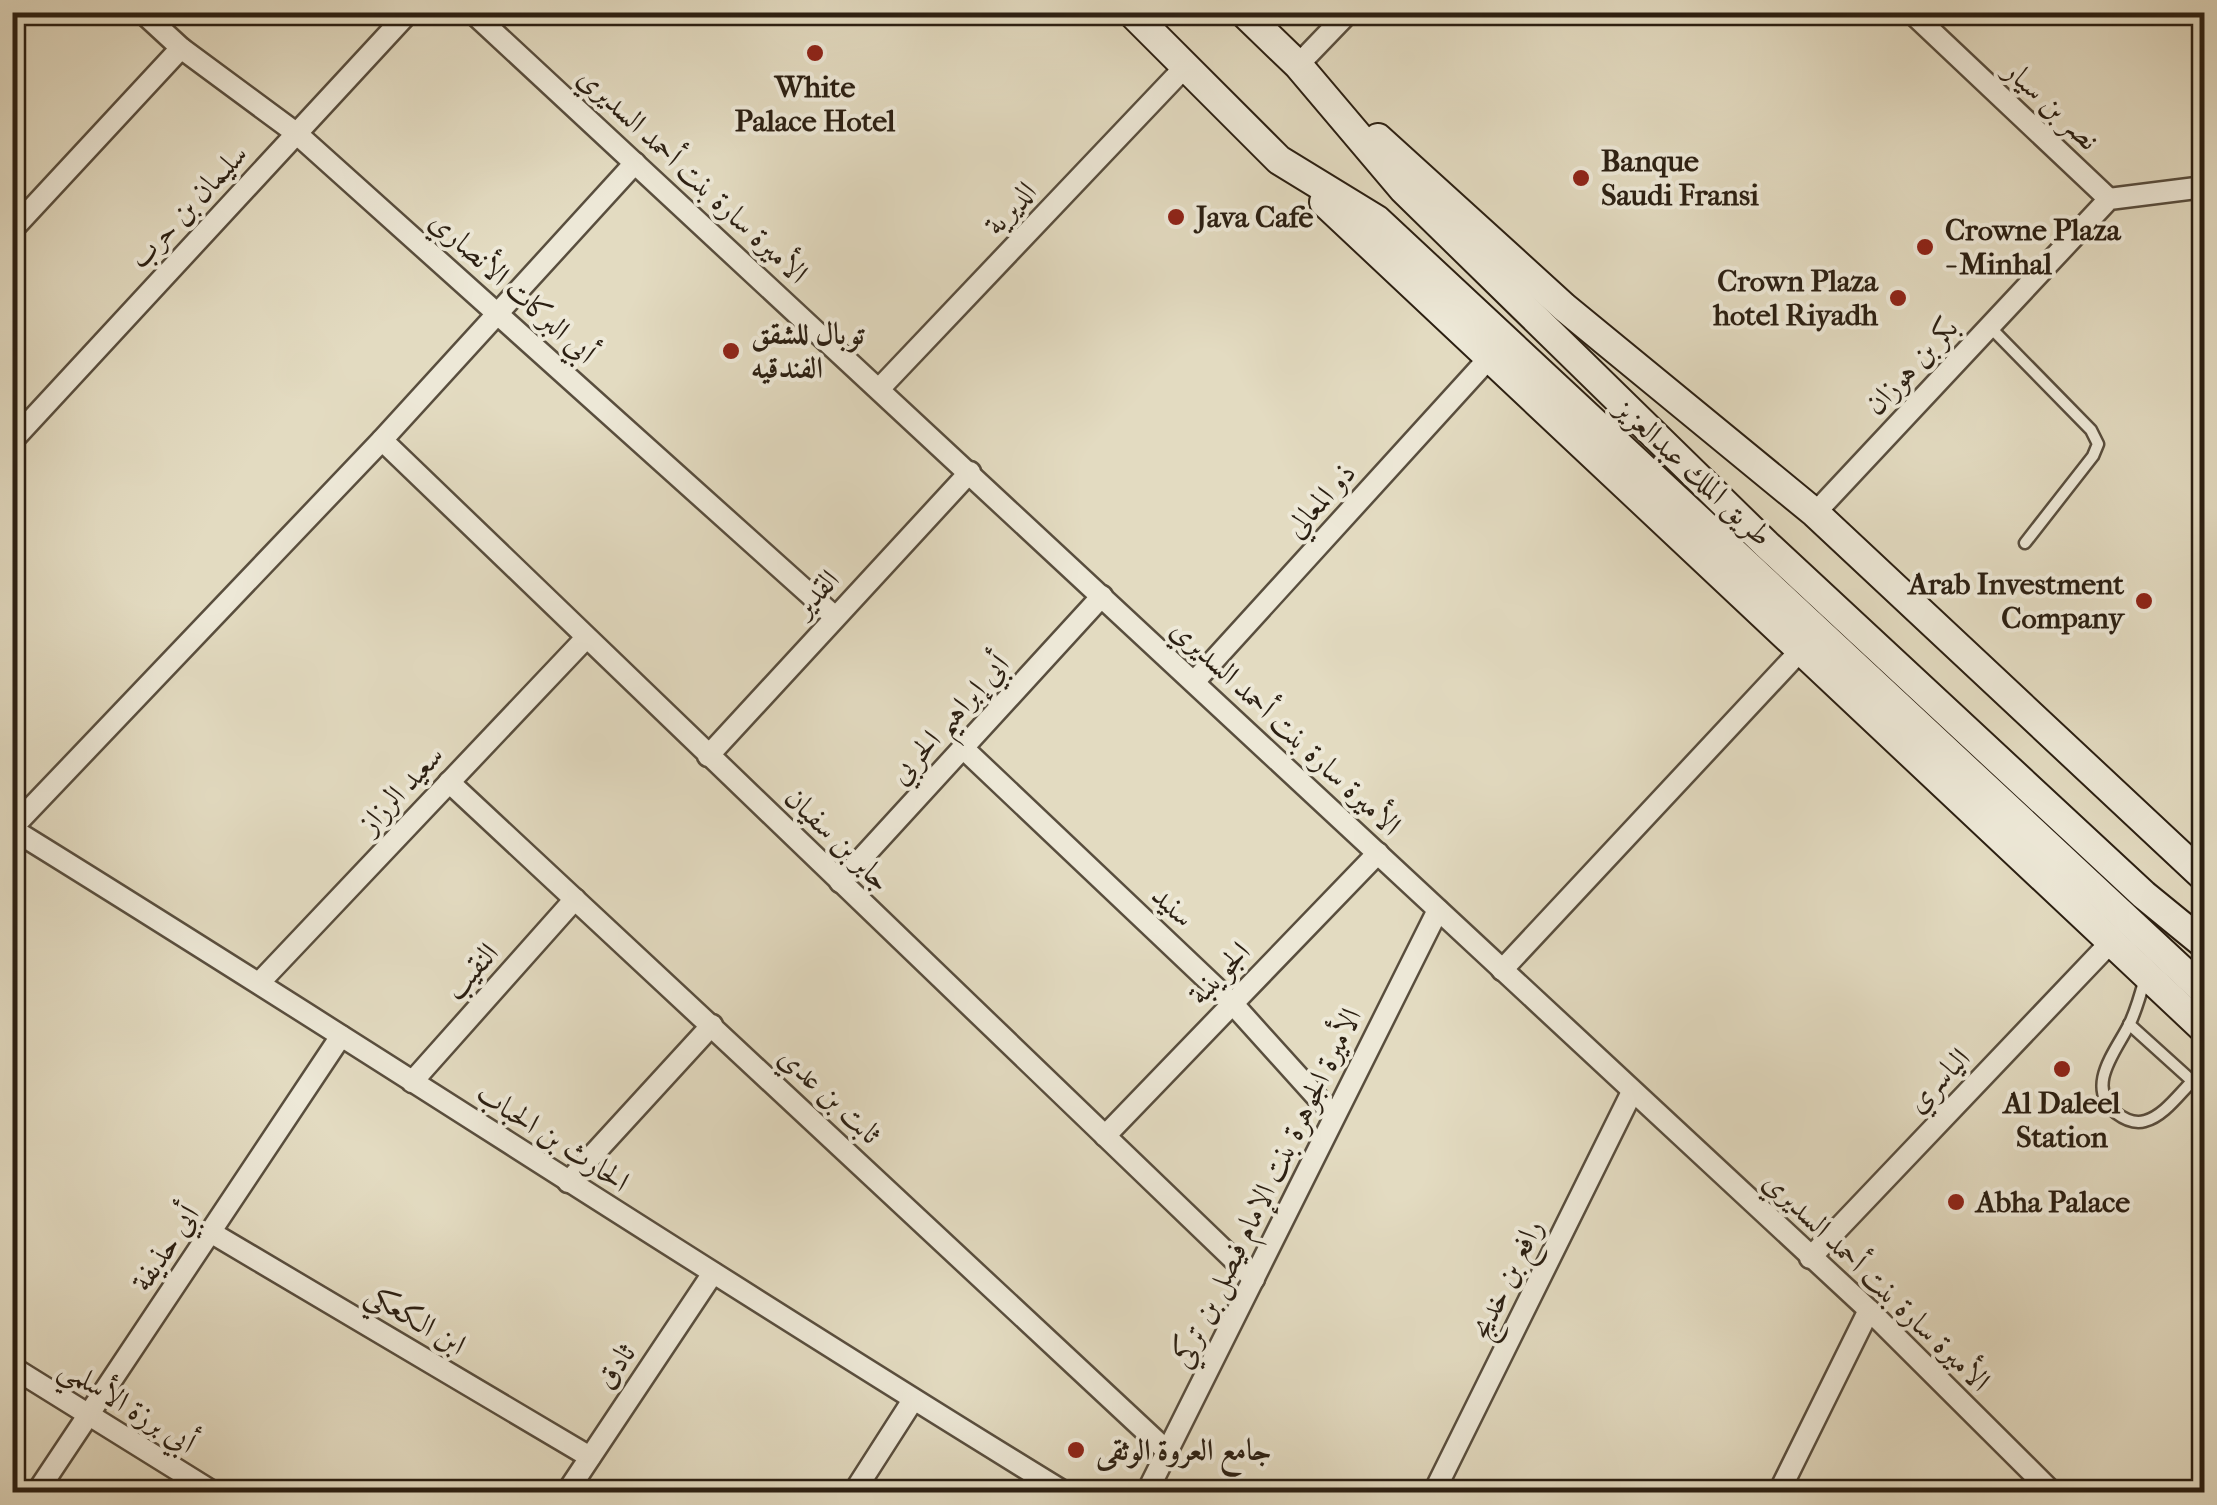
<svg xmlns="http://www.w3.org/2000/svg" width="2217" height="1505" viewBox="0 0 2217 1505" font-family="'IM FELL French Canon',Amiri,serif">
  <rect width="100%" height="100%" fill="#e3dbc1"/>
  <filter id="stains"><feTurbulence type="fractalNoise" baseFrequency=".002" numOctaves="4"/><feColorMatrix values="0 0 0 0 .2 0 0 0 0 .09 0 0 0 0 .02 0 0 0 .5 -.17"/></filter>
  <radialGradient id="worn" r=".72"><stop offset=".6" stop-color="#630" stop-opacity="0"/><stop offset="1" stop-color="#630" stop-opacity=".3"/></radialGradient>
  <g fill="none" stroke-linecap="round" stroke-linejoin="round">
    <g stroke="#594e3e" stroke-width="15">
      <g id="lane">
        <polyline points="1990,327 2091,430 2098,444 2093,456 2025,543"/>
        <path d="M2145 978C2141 993 2137 1008 2130 1023 2117 1050 2084 1086 2116 1113 2124 1119 2135 1124 2145 1121 2168 1115 2185 1084 2204 1071"/>
        <polyline points="2129,1024 2191,1080"/>
      </g>
    </g>
    <g stroke="#594e3e" stroke-width="25">
      <g id="street">
        <polyline points="142,12 181,48 296,133 835,617"/>
        <polyline points="472,12 1869,1310 2052,1492"/>
        <polyline points="1911,12 2109,199"/>
        <polyline points="1298,65 1349,12"/>
        <polyline points="12,230 181,48"/>
        <polyline points="880,388 1184,68"/>
        <polyline points="382,440 1254,1279"/>
        <polyline points="12,441 409,12"/>
        <polyline points="1815,513 2109,199 2204,187"/>
        <polyline points="1194,682 1490,357"/>
        <polyline points="963,748 1232,1003 1334,1116"/>
        <polyline points="708,756 970,472"/>
        <polyline points="449,782 1169,1453"/>
        <polyline points="12,828 382,440 635,163"/>
        <path d="M12 829C365 1047 711 1276 1064 1492"/>
        <polyline points="840,882 1102,596"/>
        <polyline points="1502,970 1801,650"/>
        <polyline points="260,982 586,638"/>
        <polyline points="412,1082 575,899"/>
        <polyline points="1105,1136 1378,853"/>
        <polyline points="568,1182 712,1025"/>
        <polyline points="212,1233 590,1457"/>
        <polyline points="1810,1258 2110,943"/>
        <polyline points="12,1367 213,1492"/>
        <polyline points="37,1492 341,1036"/>
        <polyline points="567,1492 713,1273"/>
        <polyline points="854,1492 913,1400"/>
        <polyline points="1147,1492 1438,910"/>
        <polyline points="1434,1492 1632,1092"/>
        <polyline points="1779,1492 1869,1310"/>
      </g>
    </g>
    <g stroke="#2b1f12" stroke-width="32">
      <g id="secondary">
        <polyline points="1131,12 1279,160 1377,220 2204,991"/>
        <polyline points="1243,12 1298,65 1403,189 1766,544 2144,895 2204,944"/>
        <polyline points="1378,138 1564,307 1815,513 2204,877"/>
        <polyline points="1324,202 2204,1029"/>
      </g>
    </g>
    <use href="#lane" stroke="#ede8d7" stroke-width="10"/>
    <use href="#street" stroke="#ede8d7" stroke-width="20"/>
    <use href="#secondary" stroke="#ede8d7" stroke-width="28"/>
  </g>
  <g fill="#8f2418" stroke="#ede8d7" stroke-width="4">
    <circle cx="815" cy="53" r="10"/>
    <circle cx="1581" cy="178" r="10"/>
    <circle cx="1176" cy="217" r="10"/>
    <circle cx="1925" cy="247" r="10"/>
    <circle cx="1898" cy="298" r="10"/>
    <circle cx="731" cy="351" r="10"/>
    <circle cx="2144" cy="601" r="10"/>
    <circle cx="2062" cy="1069" r="10"/>
    <circle cx="1956" cy="1202" r="10"/>
    <circle cx="1076" cy="1450" r="10"/>
  </g>
  <g text-anchor="middle" stroke-width="8" stroke-linejoin="round" paint-order="stroke">
    <g font-size="30" font-weight="bold" fill="#2b1f12" stroke="#ede8d7" text-anchor="start">
      <text x="815" y="97" text-anchor="middle">White<tspan x="815" dy="34">Palace Hotel</tspan></text>
      <text x="1601" y="171">Banque<tspan x="1601" dy="34">Saudi Fransi</tspan></text>
      <text x="1196" y="227">Java Cafe</text>
      <text x="1945" y="240">Crowne Plaza<tspan x="1945" dy="34">- Minhal</tspan></text>
      <text x="1878" y="291" text-anchor="end">Crown Plaza<tspan x="1878" dy="34">hotel Riyadh</tspan></text>
      <text x="751" y="344">توبال للشقق<tspan x="751" dy="34">الفندقيه</tspan></text>
      <text x="2124" y="594" text-anchor="end">Arab Investment<tspan x="2124" dy="34">Company</tspan></text>
      <text x="2062" y="1113" text-anchor="middle">Al Daleel<tspan x="2062" dy="34">Station</tspan></text>
      <text x="1976" y="1212">Abha Palace</text>
      <text x="1096" y="1460">جامع العروة الوثقى</text>
    </g>
    <g font-size="30" fill="#2b1f12" stroke="#ede8d7">
      <text transform="translate(2052 105) rotate(43)" y="10">نصر بن سيار</text>
      <text transform="translate(693 175) rotate(43)" y="10">الأميرة سارة بنت أحمد السديري</text>
      <text transform="translate(188 206) rotate(-47)" y="10">سليمان بن حرب</text>
      <text transform="translate(1010 208) rotate(-47)" y="10">الديرية</text>
      <text transform="translate(513 287) rotate(42)" y="10">أبي البركات الأنصاري</text>
      <text transform="translate(1911 366) rotate(-47)" y="10">بكر بن هوزان</text>
      <text transform="translate(1694 472) rotate(43)" y="10">طريق الملك عبدالعزيز</text>
      <text transform="translate(1320 500) rotate(-48)" y="10">ذو المعالي</text>
      <text transform="translate(816 593) rotate(-47)" y="10">القدير</text>
      <text transform="translate(949 719) rotate(-48)" y="10">أبي إبراهيم الحربي</text>
      <text transform="translate(1286 727) rotate(43)" y="10">الأميرة سارة بنت أحمد السديري</text>
      <text transform="translate(401 789) rotate(-47)" y="10">سعيد الرزاز</text>
      <text transform="translate(838 839) rotate(44)" y="10">جابر بن سفيان</text>
      <text transform="translate(1173 906) rotate(43)" y="10">سنيد</text>
      <text transform="translate(471 971) rotate(-48)" y="10">النقيب</text>
      <text transform="translate(1219 973) rotate(-46)" y="10">الجوينبة</text>
      <text transform="translate(1938 1080) rotate(-46)" y="10">الياسري</text>
      <text transform="translate(830 1095) rotate(43)" y="10">ثابت بن عدي</text>
      <text transform="translate(553 1137) rotate(33)" y="10">الحارث بن الحباب</text>
      <text transform="translate(1266 1188) rotate(-64)" y="10">الأميرة الجوهرة بنت الإمام فيصل بن تركي</text>
      <text transform="translate(165 1248) rotate(-56)" y="10">أبي حذيفة</text>
      <text transform="translate(1506 1279) rotate(-64)" y="10">رافع بن خديج</text>
      <text transform="translate(1877 1281) rotate(44)" y="10">الأميرة سارة بنت أحمد السديري</text>
      <text transform="translate(416 1319) rotate(31)" y="10">ابن الكعكي</text>
      <text transform="translate(615 1366) rotate(-56)" y="10">ثادق</text>
      <text transform="translate(128 1405) rotate(32)" y="10">أبي برزة الأسلمي</text>
    </g>
  </g>
  <rect width="2217" height="1505" fill="none" stroke="#e3dbc1" stroke-width="50"/>
  <rect x="15" y="15" width="2187" height="1475" fill="none" stroke="#2b1f12" stroke-width="5"/>
  <rect x="25" y="25" width="2167" height="1455" fill="none" stroke="#2b1f12" stroke-width="2.5"/>
  <rect width="100%" height="100%" filter="url(#stains)"/>
  <rect width="100%" height="100%" fill="url(#worn)"/>
</svg>
